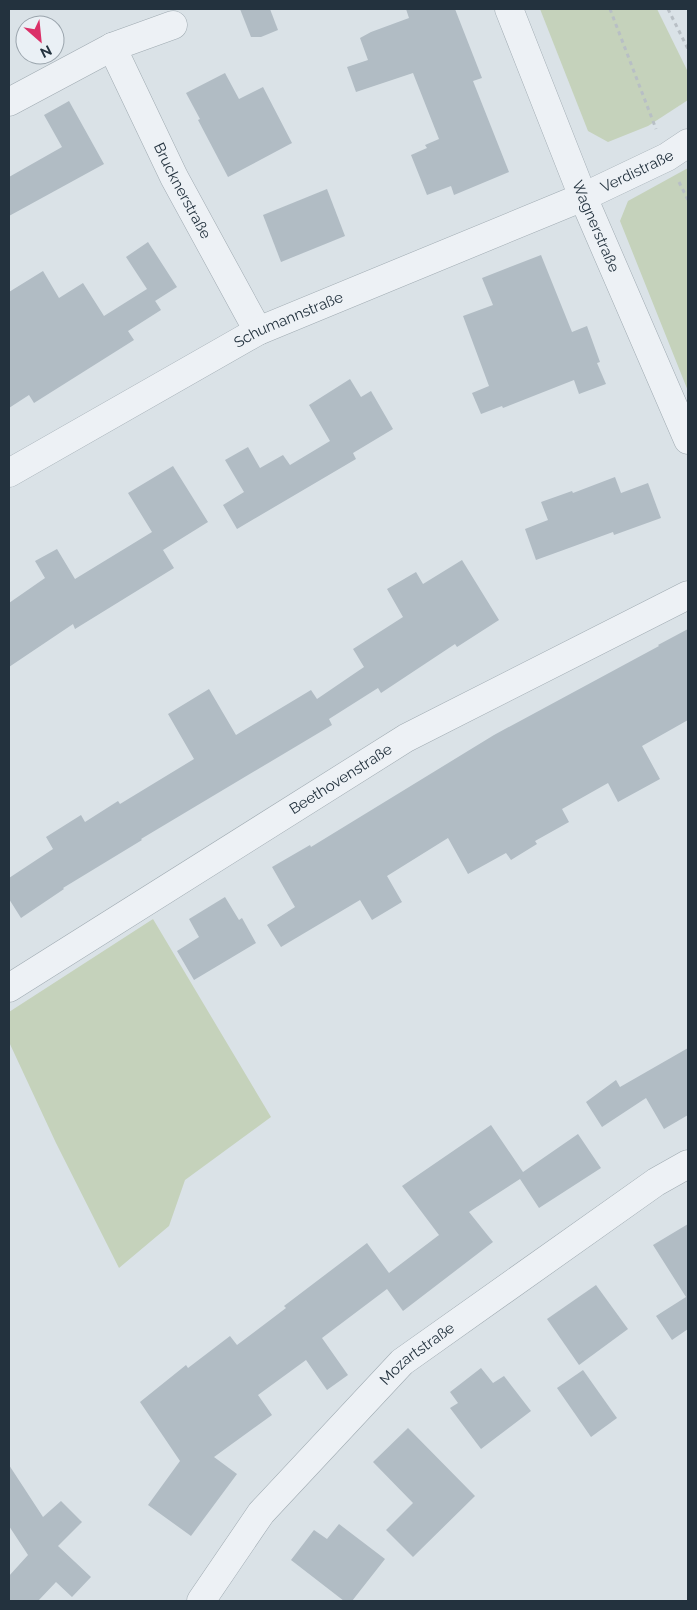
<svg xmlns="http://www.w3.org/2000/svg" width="697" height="1610" viewBox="0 0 697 1610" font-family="Raleway,sans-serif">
  <rect width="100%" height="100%" fill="#dae2e7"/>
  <g fill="#c5d2bb">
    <polygon points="540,9 657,9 688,72 688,100 648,126 608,142 588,131"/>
    <polygon points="688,168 688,391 620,221 628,201"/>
    <polygon points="153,919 271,1117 185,1180 169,1226 119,1268 56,1143 9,1042 9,1012"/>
  </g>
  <g fill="#b1bcc4">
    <polygon points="240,9 270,9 278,30 261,37 251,37"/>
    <polygon points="406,9 455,9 482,78 473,81 509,172 454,195 451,186 427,195 411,155 427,148 425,145 439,139 413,73 356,92 347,67 368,60 360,38 371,32 409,18"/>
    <polygon points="225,73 239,99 263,87 292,143 228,177 198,120 200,119 186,93"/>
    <polygon points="69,101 104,164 9,216 9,177 62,147 44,115"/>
    <polygon points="327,189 345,236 281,262 263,215"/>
    <polygon points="148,242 177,287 155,301 150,293 161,310 128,331 134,340 34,403 29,395 9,408 9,292 43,271 59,298 83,283 104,316 147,289 126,257"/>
    <polygon points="541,255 572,332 587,326 600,362 597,363 606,384 579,394 574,380 503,408 502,406 481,414 472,393 489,386 463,316 493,305 482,278"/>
    <polygon points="350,379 361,397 371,391 393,429 353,453 356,459 237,529 223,505 244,492 225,460 248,447 260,468 283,455 290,465 330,441 309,405"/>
    <polygon points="173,466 208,522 163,550 155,537 174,568 75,629 73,624 9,667 9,603 45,578 35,561 57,549 75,579 152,532 128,493"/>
    <polygon points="615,477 621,493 648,483 661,518 614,535 613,532 536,560 525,529 548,520 541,502 572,491 573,493"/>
    <polygon points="462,560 499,620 457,647 455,644 381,693 378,688 329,719 332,725 141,839 142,840 63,888 64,889 21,918 9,899 9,878 53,849 46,837 81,815 85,822 118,801 120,804 194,759 168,714 209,689 236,735 311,690 317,699 364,667 353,649 403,617 387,589 416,572 423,584"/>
    <polygon points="688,629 688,720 642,746 660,779 618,802 608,783 562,809 569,822 535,841 537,844 511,860 506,853 468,874 448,838 387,876 402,902 372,920 360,900 281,947 267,925 295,907 272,867 310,845 311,847 494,735 659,646 658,645"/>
    <polygon points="225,897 239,920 242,918 256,943 194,980 177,951 199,937 189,919"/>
    <polygon points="688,1048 688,1115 664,1129 646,1098 602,1127 586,1102 616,1080 620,1087"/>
    <polygon points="491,1125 523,1172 578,1134 601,1168 539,1208 520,1179 469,1212 493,1242 403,1311 387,1289 322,1338 348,1375 327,1390 306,1360 258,1395 272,1415 214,1457 237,1474 191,1536 148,1505 180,1461 140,1402 186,1365 188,1368 230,1336 237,1345 286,1308 284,1306 367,1243 389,1273 439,1235 402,1186"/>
    <polygon points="688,1224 688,1329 672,1340 656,1316 686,1297 653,1245"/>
    <polygon points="596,1285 628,1329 579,1365 547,1319"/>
    <polygon points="481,1368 493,1383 504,1376 531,1411 481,1449 450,1408 458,1403 450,1392"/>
    <polygon points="583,1370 617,1418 591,1437 557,1388"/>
    <polygon points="408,1428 475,1496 413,1557 386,1530 413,1503 373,1462"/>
    <polygon points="9,1465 43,1517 61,1501 82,1522 58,1546 91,1577 72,1597 56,1582 38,1601 9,1601 9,1576 28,1555 9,1526"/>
    <polygon points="339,1524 385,1559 352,1601 344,1601 291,1560 314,1530 327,1539"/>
  </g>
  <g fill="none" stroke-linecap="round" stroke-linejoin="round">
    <g stroke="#9faab1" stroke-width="29">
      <g id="street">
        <path id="s1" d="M509 9 583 197 688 440"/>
        <path id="s2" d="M112 47 174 177 258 331"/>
        <polyline points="9,102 112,47 173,25"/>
        <path id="s3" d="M9 473 258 331 583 197 667 157 688 143"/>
        <path id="s4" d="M9 988 406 738 688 595"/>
        <path id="s5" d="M201 1601 261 1513 402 1362 656 1182 688 1164"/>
      </g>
    </g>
    <g stroke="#b8bfc5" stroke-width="3" stroke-dasharray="4 4" stroke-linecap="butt">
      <polyline points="610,9 656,129"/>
      <polyline points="668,9 688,49"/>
      <polyline points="679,182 688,200"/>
    </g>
    <use href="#street" stroke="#edf1f5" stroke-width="28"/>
  </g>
  <g text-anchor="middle" stroke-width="5" stroke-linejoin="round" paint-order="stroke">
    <g font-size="15" fill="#23323e" stroke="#eaf0f5">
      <text dy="5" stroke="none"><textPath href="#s3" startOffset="698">Verdistraße</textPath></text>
      <text dy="5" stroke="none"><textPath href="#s2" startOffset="160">Brucknerstraße</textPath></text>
      <text dy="5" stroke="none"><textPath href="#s1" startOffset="234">Wagnerstraße</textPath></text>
      <text dy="5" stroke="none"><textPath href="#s3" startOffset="319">Schumannstraße</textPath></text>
      <text dy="5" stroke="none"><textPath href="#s4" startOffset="392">Beethovenstraße</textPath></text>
      <text dy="5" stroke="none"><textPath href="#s5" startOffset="330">Mozartstraße</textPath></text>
    </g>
  </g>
  <rect width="697" height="1610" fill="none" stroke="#23323e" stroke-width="20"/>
  <g transform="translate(40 40) rotate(153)"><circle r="24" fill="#eaf0f5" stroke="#9aa4ac"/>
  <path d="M0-4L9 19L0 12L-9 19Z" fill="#db3068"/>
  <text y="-8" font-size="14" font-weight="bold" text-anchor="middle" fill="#23323e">N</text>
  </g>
</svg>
